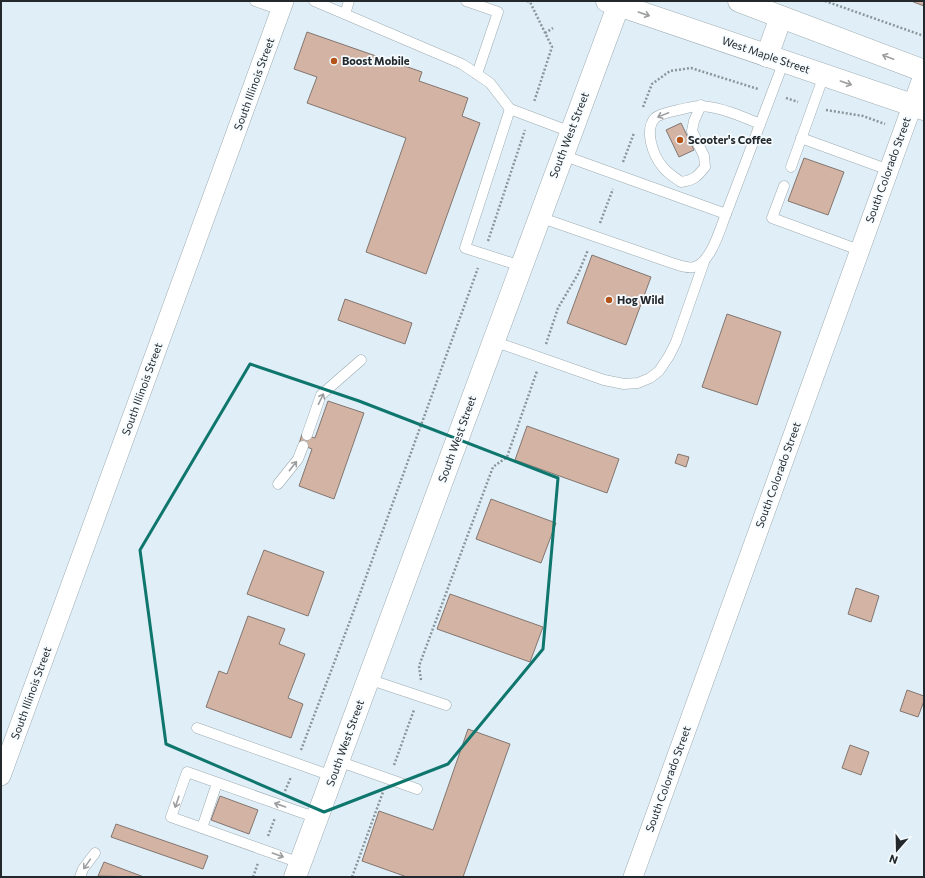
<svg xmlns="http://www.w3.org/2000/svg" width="925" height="878" viewBox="0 0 925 878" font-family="Commissioner,sans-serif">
  <rect width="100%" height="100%" fill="#e0eff7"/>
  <g fill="#d2b3a4" stroke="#837670">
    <polygon points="911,1 924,1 924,6"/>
    <polygon points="307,32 422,72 419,81 468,98 462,116 480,123 426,274 366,252 406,138 307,103 317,77 294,69"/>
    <polygon points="681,123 694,150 679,157 666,130"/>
    <polygon points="804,158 844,172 828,215 788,201"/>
    <polygon points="592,255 651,277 626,345 567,323"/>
    <polygon points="345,299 412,323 405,344 338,320"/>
    <polygon points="727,314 781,332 757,405 702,387"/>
    <polygon points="328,401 364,413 334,499 299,486 312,449 299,444 302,434 315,438"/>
    <polygon points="527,426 619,459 607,493 515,460"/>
    <polygon points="678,454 689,457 686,467 675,463"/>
    <polygon points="491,499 556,523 541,563 476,539"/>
    <polygon points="264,550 324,572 308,616 247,594"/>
    <polygon points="856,588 879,596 871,622 848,614"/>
    <polygon points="450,594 543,627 530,662 437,629"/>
    <polygon points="248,616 285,629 279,644 305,654 288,698 303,704 291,738 206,707 219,671 227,674"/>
    <polygon points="907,690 924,696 924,701 918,717 900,711"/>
    <polygon points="468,729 510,744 463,877 407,877 362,861 379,811 433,830"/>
    <polygon points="850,745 869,752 861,775 842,768"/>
    <polygon points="220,796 258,810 249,834 211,820"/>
    <polygon points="116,824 208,856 203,869 111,837"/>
    <polygon points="104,862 144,877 98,876"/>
  </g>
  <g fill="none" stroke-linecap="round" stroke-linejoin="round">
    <g stroke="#9dabb2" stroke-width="11">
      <g id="lane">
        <polyline points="255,1 281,10"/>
        <polyline points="314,1 462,64 490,83 510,109"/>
        <polyline points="466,1 498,12 477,74"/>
        <polyline points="345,14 349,1"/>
        <path d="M701 105 694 121 692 131 704 156 705 167C697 177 694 180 681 182 674 177 667 173 662 166 653 155 644 130 655 118 661 113 671 112 678 110 685 109 695 105 702 106 723 108 741 116 760 124"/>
        <polyline points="801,138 889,170"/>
        <polyline points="562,155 726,214 784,61"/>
        <polyline points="791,167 824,75"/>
        <polyline points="784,186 772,218 859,250"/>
        <path d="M539 217 669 262C676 264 686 269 694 267 711 263 720 229 726 214"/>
        <polyline points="521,266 465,248 510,109 571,132"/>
        <polyline points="493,341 604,380 624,384 638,383 650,378 659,371 669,356 676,342 704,262"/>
        <polyline points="307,435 321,395 361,360"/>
        <polyline points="278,484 298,459 303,446"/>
        <polyline points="368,679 446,705"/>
        <polyline points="197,728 332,776"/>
        <polyline points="338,761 417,789"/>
        <polyline points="202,828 217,783"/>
        <polyline points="300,863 171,817 187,772 317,818"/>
        <polyline points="80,877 83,869 95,853"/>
      </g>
    </g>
    <g stroke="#9dabb2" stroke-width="20">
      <g id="street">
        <polyline points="1,776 284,1"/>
        <polyline points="633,877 924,73"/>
      </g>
    </g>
    <g stroke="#9dabb2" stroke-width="23">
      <g id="secondary">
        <polyline points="607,1 924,109"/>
        <polyline points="739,1 924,71"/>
        <polyline points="767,56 781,17"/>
        <polyline points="295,877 620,1"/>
      </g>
    </g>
    <g stroke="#8a959b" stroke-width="2.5" stroke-dasharray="2 2" stroke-linecap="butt">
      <polyline points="527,1 530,2 552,47 534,102"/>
      <polyline points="825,1 924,36"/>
      <polyline points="545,33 553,28"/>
      <polyline points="786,98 798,102"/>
      <polyline points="643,107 652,84 670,71 691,68 758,89"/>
      <polyline points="826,110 863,116 885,124"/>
      <polyline points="623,162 634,133"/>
      <polyline points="600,223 613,189"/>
      <polyline points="488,241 525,130"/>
      <polyline points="546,344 558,308 578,274 588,250"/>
      <polyline points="421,680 419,666 493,467 507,457 537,371"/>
      <polyline points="301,750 350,621 478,268"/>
      <polyline points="394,765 414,710"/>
      <polyline points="285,791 291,777"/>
      <polyline points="268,836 275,818"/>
      <polyline points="253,877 258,863"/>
      <polyline points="352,877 383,792"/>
    </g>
    <use href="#lane" stroke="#fff" stroke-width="10"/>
    <use href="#street" stroke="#fff" stroke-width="19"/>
    <use href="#secondary" stroke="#fff" stroke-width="22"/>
  </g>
  <defs><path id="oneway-shaft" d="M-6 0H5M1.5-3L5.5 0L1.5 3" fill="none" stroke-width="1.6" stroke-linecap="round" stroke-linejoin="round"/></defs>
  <g stroke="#9c9ea0">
    <use href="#oneway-shaft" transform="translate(644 14) rotate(19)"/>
    <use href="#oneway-shaft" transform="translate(888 57) rotate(-159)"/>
    <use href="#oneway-shaft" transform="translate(846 83) rotate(19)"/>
    <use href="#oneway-shaft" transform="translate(663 115) rotate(158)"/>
    <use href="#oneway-shaft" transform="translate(321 399) rotate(-64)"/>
    <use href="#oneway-shaft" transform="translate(293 466) rotate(-52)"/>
    <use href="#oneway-shaft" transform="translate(177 802) rotate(109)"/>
    <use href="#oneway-shaft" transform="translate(280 805) rotate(-161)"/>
    <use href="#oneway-shaft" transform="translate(278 855) rotate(20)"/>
    <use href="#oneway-shaft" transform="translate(87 864) rotate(125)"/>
  </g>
  <path fill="none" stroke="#0f766e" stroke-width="3" stroke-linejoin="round" d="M250 364 359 401 558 478 543 649 448 764 324 812 166 744 140 550Z"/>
  <g fill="#b45217" stroke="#f5fbfe" stroke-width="1.5">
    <circle cx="334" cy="61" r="4"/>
    <circle cx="680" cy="140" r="4"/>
    <circle cx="609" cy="300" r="4"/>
  </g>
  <g text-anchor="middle" stroke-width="3.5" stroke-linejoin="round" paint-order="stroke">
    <g font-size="11" fill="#22282b" stroke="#f5fbfe">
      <text transform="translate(766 55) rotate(19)" y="4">West Maple Street</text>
      <text transform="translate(254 84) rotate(-70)" y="4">South Illinois Street</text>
      <text transform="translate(569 135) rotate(-69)" y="4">South West Street</text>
      <text transform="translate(888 170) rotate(-70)" y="4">South Colorado Street</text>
      <text transform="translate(142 389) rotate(-70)" y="4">South Illinois Street</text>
      <text transform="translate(457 439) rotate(-70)" y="4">South West Street</text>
      <text transform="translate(778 475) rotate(-70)" y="4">South Colorado Street</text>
      <text transform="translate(31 693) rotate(-70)" y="4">South Illinois Street</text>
      <text transform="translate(345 743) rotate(-70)" y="4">South West Street</text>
      <text transform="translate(668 779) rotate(-70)" y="4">South Colorado Street</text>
    </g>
    <g font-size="11" font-weight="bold" fill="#22282b" stroke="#f5fbfe" text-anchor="start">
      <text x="342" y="65">Boost Mobile</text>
      <text x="688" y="144">Scooter's Coffee</text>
      <text x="617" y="304">Hog Wild</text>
    </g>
  </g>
  <rect width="925" height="878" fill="none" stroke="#22282b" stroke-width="4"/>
  <g transform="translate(897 850) rotate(200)" stroke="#f5fbfe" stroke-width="3" paint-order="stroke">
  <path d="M0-3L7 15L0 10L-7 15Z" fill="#22282b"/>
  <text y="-6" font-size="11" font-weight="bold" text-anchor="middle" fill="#22282b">N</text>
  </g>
</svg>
